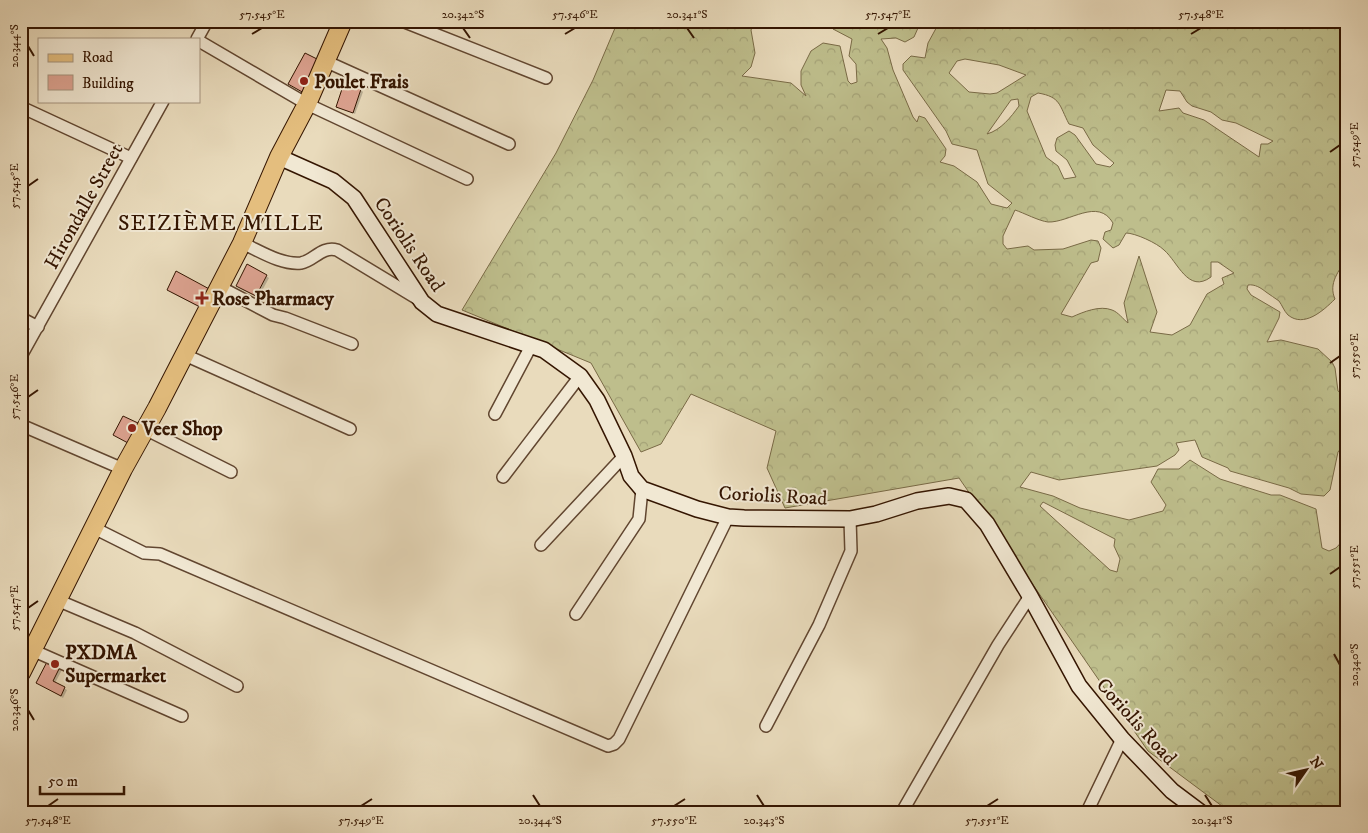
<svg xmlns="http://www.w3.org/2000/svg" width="1368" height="833" viewBox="0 0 1368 833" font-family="'IM FELL DW Pica',serif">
  <defs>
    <pattern id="forest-crowns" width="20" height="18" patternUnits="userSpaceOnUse" patternTransform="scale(1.25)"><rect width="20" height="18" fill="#bebe8c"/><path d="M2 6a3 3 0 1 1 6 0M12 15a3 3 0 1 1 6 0" fill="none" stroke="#a4a277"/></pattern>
  </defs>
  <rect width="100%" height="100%" fill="#e9dbbc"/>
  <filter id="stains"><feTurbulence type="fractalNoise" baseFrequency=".004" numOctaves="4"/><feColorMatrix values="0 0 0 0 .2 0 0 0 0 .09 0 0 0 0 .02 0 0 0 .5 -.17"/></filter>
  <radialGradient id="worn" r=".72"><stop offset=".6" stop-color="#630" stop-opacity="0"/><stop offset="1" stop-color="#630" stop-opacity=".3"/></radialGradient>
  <path fill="url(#forest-crowns)" stroke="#796a46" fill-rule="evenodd" d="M618 21H758L754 24 751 30 755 53 751 67 742 76 791 83 806 96 801 85V71L811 51 823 43 840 46 848 81 851 84 857 82 856 64 849 56 852 39 833 29 851 21H930L927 24 918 28 914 37 905 42 896 38 881 39 887 48 893 70 913 117 917 122 919 116 925 118 946 149 945 156 940 162 954 166 977 182 991 204 1007 208 1012 203 988 184 977 150 952 144 946 131 903 70V64L911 56 925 58 928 43 940 21H1347V53L1341 62H1347V258C1339 271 1328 283 1335 299 1323 311 1304 328 1288 315 1284 311 1282 305 1279 301 1275 298 1270 295 1266 292 1261 288 1255 284 1248 285L1247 289 1251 295 1280 312 1279 318 1267 342 1281 340 1318 349 1332 362 1335 368 1338 391 1347 397V441L1338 452 1330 490 1324 496 1301 494 1289 488 1230 471 1228 468 1202 457 1195 440 1176 443 1179 450 1175 455 1157 466 1059 480 1031 472 1020 487 1053 496 1080 508 1129 520 1163 511 1166 505 1151 482 1158 469H1179L1190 460 1220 479 1271 495H1280L1316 509 1322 548 1329 551 1336 548 1347 536V812H1230L1148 751 959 478 785 508 767 468 776 431 691 394 661 444 641 452 591 363 462 310 556 153 593 80ZM965 59 999 65 1026 75 997 93 990 94 969 92 949 73 957 61ZM1166 90 1180 91 1187 102 1192 106 1211 112 1222 120 1236 123 1273 141 1268 144H1261L1259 157 1204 120 1183 113 1179 108 1159 111ZM1038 93C1061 97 1059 105 1069 124L1083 128 1093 145 1114 163 1110 167 1096 164 1075 135 1069 131 1057 138 1055 145 1056 151 1067 160 1076 177 1064 179 1058 166 1046 157 1027 111 1031 97ZM1018 99 1019 106C1011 117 1001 130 987 134L1011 100ZM1015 210C1024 213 1039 221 1048 222 1069 223 1098 197 1113 223L1111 230 1105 232 1103 239 1113 248 1119 245 1126 233C1135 233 1157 243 1164 250 1178 262 1188 294 1211 277V262H1218L1234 273 1222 278 1224 284 1207 294 1190 325 1172 335 1150 332 1157 312 1139 256 1124 303 1128 323C1123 319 1118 312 1112 310 1100 305 1083 312 1072 317L1061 314 1091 263 1098 261 1101 248 1098 241 1091 240 1063 249 1034 250 1028 246 1007 249 1003 244V236ZM1043 502 1115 539 1114 546 1120 559 1117 572 1110 570 1040 506Z"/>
  <g fill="#0003">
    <polygon points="361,90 363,92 355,114 338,106"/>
    <polygon points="177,273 208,312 172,293 168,289"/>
    <polygon points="266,276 269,278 258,298 239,288"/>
    <polygon points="49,660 63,668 55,683 67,690 63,698 38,683"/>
  </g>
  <g fill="#dda391" stroke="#341501">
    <polygon points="305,53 321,61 304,93 288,84"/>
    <polygon points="344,83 361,89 353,113 336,107"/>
    <polygon points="247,264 267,275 256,296 236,286"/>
    <polygon points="176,271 213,291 204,309 167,290"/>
    <polygon points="123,416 138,423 128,443 113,435"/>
    <polygon points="49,658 61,665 53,681 65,687 61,696 36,683"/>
  </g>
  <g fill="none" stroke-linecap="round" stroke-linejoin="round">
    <g stroke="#614630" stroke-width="14">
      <g id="minor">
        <polyline points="402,21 546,78"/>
        <polyline points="197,39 207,21"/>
        <polyline points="199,41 307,104 467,179"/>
        <polyline points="325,61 509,144"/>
        <polyline points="21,107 131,158"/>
        <path d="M242 243C260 251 281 265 301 263 314 261 321 246 337 250L418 299"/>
        <polyline points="220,287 273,315 285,318 352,344"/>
        <polyline points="21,318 38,327"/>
        <polyline points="185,355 350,429"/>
        <polyline points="21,356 163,101"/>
        <polyline points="495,414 531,346"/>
        <polyline points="21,425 123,469"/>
        <polyline points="145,429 231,472"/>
        <polyline points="503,477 580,376"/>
        <polyline points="94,528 144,553 160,554 608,746 614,744 619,739 728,517"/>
        <polyline points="541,545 624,456"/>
        <polyline points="57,600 135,633 237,686"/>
        <polyline points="576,614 639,519 642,489"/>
        <polyline points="32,650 182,716"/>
        <polyline points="766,726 819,625 851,551 850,519"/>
        <polyline points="902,812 998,645 1030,596"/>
        <polyline points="1087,812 1122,739"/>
      </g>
    </g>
    <g stroke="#341501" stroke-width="18">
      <polyline id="secondary" points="279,157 333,181 354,198 422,302 437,314 544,350 580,376 597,400 624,456 631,476 642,489 697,509 728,517 744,518 850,519 876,514 917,501 949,496 966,500 987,524 1030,596 1079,686 1122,739 1172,791 1200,812"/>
    </g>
    <g stroke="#341501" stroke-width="20">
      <polyline id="primary" points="21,673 123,469 157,408 242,243 279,157 307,104 343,21"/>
    </g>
    <use href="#minor" stroke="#f1e8d3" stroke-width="11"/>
    <use href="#secondary" stroke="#f1e8d3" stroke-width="15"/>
    <use href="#primary" stroke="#e4be7e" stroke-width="18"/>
  </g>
  <path fill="none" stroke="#341501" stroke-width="2" d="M463 28 470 38M687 28 694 38M252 34 262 28M565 34 575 28M878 34 888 28M1191 34 1201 28M28 46 34 56M1330 152 1340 145M28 186 38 179M1330 363 1340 356M28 397 38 390M1330 574 1340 567M28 608 38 601M1334 654 1340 665M28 710 34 720M533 795 540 806M757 795 764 806M1205 795 1212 806M48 806 58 799M361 806 372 799M674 806 685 799M987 806 998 799"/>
  <g fill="#8f2418" stroke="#f1e8d3" stroke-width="2">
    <circle cx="304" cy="81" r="5"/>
    <path d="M199.5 290.5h5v5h5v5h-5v5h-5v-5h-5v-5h5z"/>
    <circle cx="132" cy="428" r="5"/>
    <circle cx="55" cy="664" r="5"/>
  </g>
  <g text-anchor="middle" stroke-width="4" stroke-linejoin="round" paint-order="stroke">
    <g font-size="20" font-weight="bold" fill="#341501" stroke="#f1e8d3" text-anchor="start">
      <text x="314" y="88">Poulet Frais</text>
      <text x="212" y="305">Rose Pharmacy</text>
      <text x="142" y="435">Veer Shop</text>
      <text x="65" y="659">PXDMA<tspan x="65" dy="23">Supermarket</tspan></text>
    </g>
    <g font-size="20" fill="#341501" stroke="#f1e8d3">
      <text transform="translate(83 206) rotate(-61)" y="7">Hirondalle Street</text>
      <text transform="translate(410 244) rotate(56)" y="7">Coriolis Road</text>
      <text transform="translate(773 495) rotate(3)" y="7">Coriolis Road</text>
      <text transform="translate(1137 721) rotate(48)" y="7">Coriolis Road</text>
    </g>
    <g font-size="22" letter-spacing="1" fill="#341501" stroke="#f1e8d3">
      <text x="221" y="230">SEIZIÈME MILLE</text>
    </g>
  </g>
  <rect width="1368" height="833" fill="none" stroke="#e9dbbc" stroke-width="55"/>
  <rect x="38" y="38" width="162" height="65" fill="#f1e8d3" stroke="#a5947f"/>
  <rect x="48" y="54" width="25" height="8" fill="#e4be7e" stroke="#a5947f"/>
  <text x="82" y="62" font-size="15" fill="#341501">Road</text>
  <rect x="48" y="75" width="25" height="15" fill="#dda391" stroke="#a5947f"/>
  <text x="82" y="88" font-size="15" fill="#341501">Building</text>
  <g transform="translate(1306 770) rotate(56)" stroke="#f1e8d3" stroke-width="4" paint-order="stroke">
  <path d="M0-4L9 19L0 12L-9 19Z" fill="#341501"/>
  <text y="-8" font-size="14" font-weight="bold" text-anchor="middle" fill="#341501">N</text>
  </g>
  <path d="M40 786v8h84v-8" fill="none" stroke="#341501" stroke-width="2.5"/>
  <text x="48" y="786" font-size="15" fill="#341501" stroke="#f1e8d3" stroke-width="4" paint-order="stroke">50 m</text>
  <rect x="28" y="28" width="1312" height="778" fill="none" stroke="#341501" stroke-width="2"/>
  <g font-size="12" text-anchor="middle" fill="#341501">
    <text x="262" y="18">57.545°E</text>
    <text x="463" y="18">20.342°S</text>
    <text x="575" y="18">57.546°E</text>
    <text x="687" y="18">20.341°S</text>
    <text x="888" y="18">57.547°E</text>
    <text x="1201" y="18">57.548°E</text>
    <text transform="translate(14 46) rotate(-90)" y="4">20.344°S</text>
    <text transform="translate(1354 145) rotate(-90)" y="4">57.549°E</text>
    <text transform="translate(14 186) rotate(-90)" y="4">57.545°E</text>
    <text transform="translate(1354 356) rotate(-90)" y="4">57.550°E</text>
    <text transform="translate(14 397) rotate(-90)" y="4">57.546°E</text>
    <text transform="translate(1354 567) rotate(-90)" y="4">57.551°E</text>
    <text transform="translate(14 608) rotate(-90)" y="4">57.547°E</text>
    <text transform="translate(1354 665) rotate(-90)" y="4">20.340°S</text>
    <text transform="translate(14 710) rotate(-90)" y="4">20.346°S</text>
    <text x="48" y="824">57.548°E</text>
    <text x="361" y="824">57.549°E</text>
    <text x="540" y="824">20.344°S</text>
    <text x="674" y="824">57.550°E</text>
    <text x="764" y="824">20.343°S</text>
    <text x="987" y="824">57.551°E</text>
    <text x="1212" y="824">20.341°S</text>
  </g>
  <rect width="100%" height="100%" filter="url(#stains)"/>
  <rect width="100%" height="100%" fill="url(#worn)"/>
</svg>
